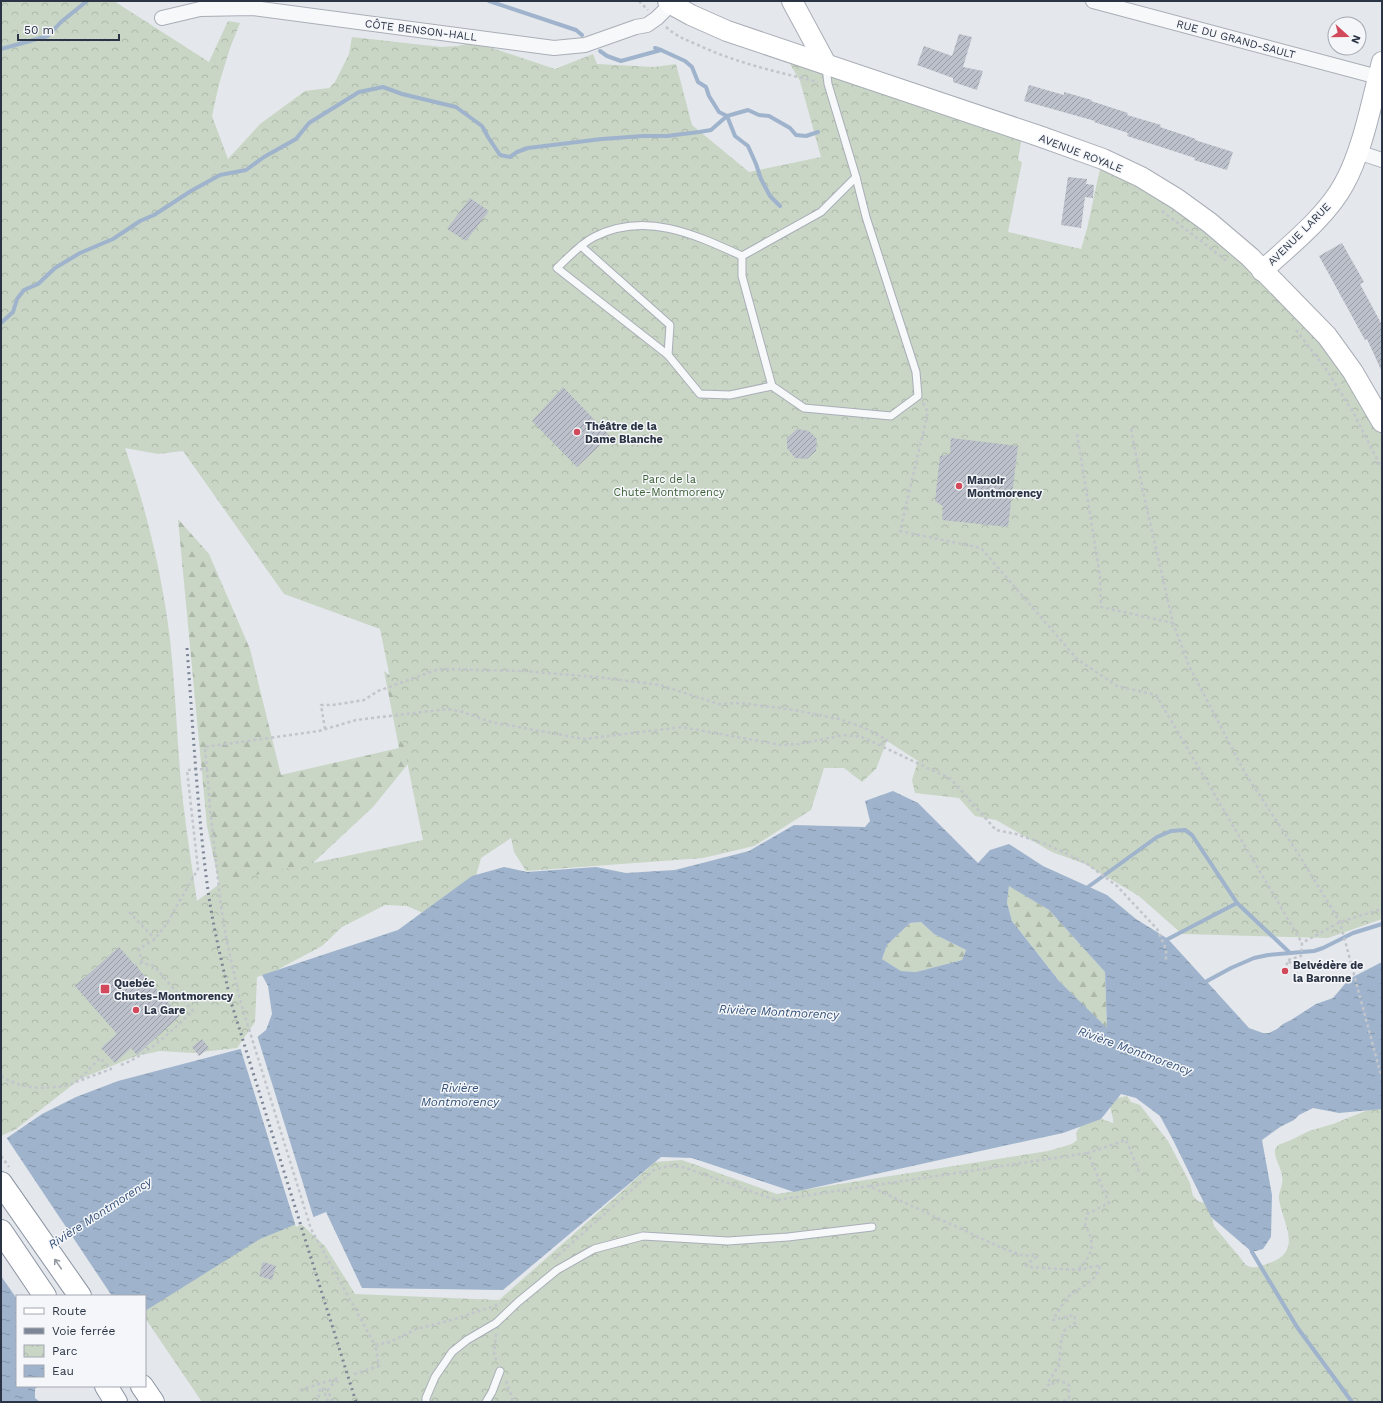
<svg xmlns="http://www.w3.org/2000/svg" width="1383" height="1403" viewBox="0 0 1383 1403" font-family="'Work Sans',sans-serif">
  <defs>
    <pattern id="forest-firs" width="22" height="20" patternUnits="userSpaceOnUse"><rect width="22" height="20" fill="#c9d6c5"/><path d="M5 1l3.5 6h-7zM16 11l3.5 6h-7z" fill="#adb8ab"/></pattern>
    <pattern id="park-crowns" width="20" height="18" patternUnits="userSpaceOnUse"><rect width="20" height="18" fill="#c9d6c5"/><path d="M2 6a3 3 0 1 1 6 0M12 15a3 3 0 1 1 6 0" fill="none" stroke="#adb8ab"/></pattern>
    <pattern id="water-ripples" width="26" height="14" patternUnits="userSpaceOnUse"><rect width="26" height="14" fill="#9fb4cc"/><path d="M2 4q2-2 4 0t4 0M15 11q2-2 4 0t4 0" fill="none" stroke="#8293a7"/></pattern>
    <pattern id="building-hatch" width="6" height="6" patternUnits="userSpaceOnUse"><rect width="6" height="6" fill="#bbc0ca"/><path d="M-1 1l2-2M0 6l6-6M5 7l2-2" fill="none" stroke="#989da6"/></pattern>
  </defs>
  <rect width="100%" height="100%" fill="#e4e7ec"/>
  <g fill="url(#forest-firs)">
    <polygon points="178,519 209,554 250,649 281,775 399,748 384,671 428,705 425,743 373,807 286,888 237,969 207,826"/>
    <polygon points="1009,885 1049,910 1105,972 1107,1029 1059,981 1012,921 1007,903"/>
    <polygon points="921,922 934,934 966,950 962,960 916,972 901,971 882,959 887,945 910,923"/>
  </g>
  <g fill="url(#park-crowns)" fill-rule="evenodd">
    <path d="M1 1H115L117 3 209 62 228 21 240 23 230 48 219 84 212 116 228 159 260 124 305 91 329 88 335 82 349 54 352 37 441 47 458 46 474 42 555 69 593 54 597 64 654 67 676 64 692 125 749 172 821 157 800 81 782 50 1023 131 1018 160 1022 162 1008 232 1081 249C1091 220 1094 189 1103 159L1177 199 1327 336 1382 422V919L1328 938 1182 934 1139 896 1085 864 1052 852 996 820 975 816 959 798 915 793 912 780 918 761 887 741 876 769 862 782 844 768H824L811 810 754 846 703 858 526 871 514 852 511 838 481 858 472 890 430 916 407 906 385 905 342 927 322 946 275 971 257 977 255 1022 237 1048 193 1053 160 1051 136 1056 80 1079 16 1129 1 1136ZM125 448 158 454 183 451 284 594 380 629 423 840 222 882 197 901C192 868 187 835 183 802 177 748 176 694 170 639 162 574 147 511 125 448Z"/>
    <path d="M1127 1096 1131 1102 1140 1105 1168 1141 1190 1183 1193 1196 1198 1201 1204 1203 1211 1215 1214 1226 1246 1265C1254 1270 1261 1266 1269 1263 1303 1252 1284 1225 1279 1200 1278 1192 1284 1185 1282 1176 1281 1166 1274 1159 1275 1149L1278 1145 1291 1140 1309 1131 1333 1124 1373 1108 1382 1107V1402H202L145 1318V1299L287 1211 325 1246 355 1294 499 1300 655 1162 682 1160 777 1194 1048 1151 1072 1144 1077 1140 1076 1133 1087 1116H1093L1113 1123V1119L1109 1102 1118 1098Z"/>
  </g>
  <path fill="url(#water-ripples)" fill-rule="evenodd" d="M893 791 918 803 978 863 990 850 1009 844 1043 866 1107 895 1136 919 1168 939 1249 1028 1263 1033H1269L1277 1029 1283 1024 1291 1020 1316 1004 1333 998 1349 979 1382 962V1109L1339 1113 1313 1108 1299 1115 1294 1120 1280 1127 1262 1140 1272 1195 1271 1237 1263 1249 1252 1252 1211 1217 1173 1140 1160 1116 1136 1098 1121 1094 1101 1119 1063 1133 794 1192 692 1158 661 1157 503 1290 362 1288 326 1212 260 1239 145 1311V1296H17V1386H38L35 1389V1398L40 1402H1V1142L42 1114 76 1097 118 1081 244 1048 266 1030 272 1014 268 986 262 975 398 930 472 876 504 867 527 872 596 867 626 873 675 870 749 851 794 825 865 827 870 821 865 801ZM1009 886 1049 910 1105 972 1107 1028 1059 981 1012 921 1007 903ZM921 922 934 934 966 950 962 960 916 972 901 971 882 959 887 945 910 923Z"/>
  <g fill="#e4e7ec">
    <polygon points="257,1035 314,1219 296,1227 240,1047 243,1046"/>
    <polygon points="6,1137 112,1296 17,1296 17,1299 1,1276 1,1140"/>
  </g>
  <g fill="none" stroke-linecap="round" stroke-linejoin="round">
    <g stroke="#9fb4cc" stroke-width="4">
      <polyline points="489,1 576,30 582,35"/>
      <polyline points="1,49 48,36 61,22 87,1"/>
      <polyline points="661,50 685,61 692,67 698,82 706,87 709,96 719,112 727,116 735,136 748,146 756,164 761,179 770,196 780,206"/>
      <polyline points="600,51 607,56 621,61 661,50 655,48"/>
      <polyline points="1,323 13,312 17,299 24,290 38,284 55,268 80,253 113,239 140,221 154,215 191,191 220,175 246,170 264,157 296,139 309,123 359,92 383,87 402,94 456,107 482,126 488,137 500,155 510,157 517,152 528,148 602,139 643,136 667,136 699,132 711,130 727,116 748,110 759,115 769,116 790,128 796,135 806,136 818,132"/>
      <polyline points="1088,887 1157,837 1171,831 1185,830 1192,835 1237,903"/>
      <polyline points="1168,939 1237,903 1289,952"/>
      <polyline points="1207,981 1231,968 1254,958 1268,955 1314,951 1323,948 1353,933 1382,924"/>
      <polyline points="1251,1247 1252,1252 1297,1327 1352,1402"/>
    </g>
  </g>
  <g fill="url(#building-hatch)">
    <polygon points="959,34 972,37 963,67 983,71 977,90 953,82 953,78 917,65 924,46 952,56"/>
    <polygon points="1029,85 1064,95 1064,92 1092,100 1091,101 1128,113 1127,115 1161,125 1160,127 1196,139 1195,140 1233,152 1227,170 1194,160 1195,158 1127,136 1128,133 1094,122 1095,121 1024,101"/>
    <polygon points="1068,177 1087,179 1086,184 1094,185 1093,198 1085,197 1081,228 1061,225"/>
    <polygon points="470,198 489,211 466,241 447,229"/>
    <polygon points="1342,243 1364,282 1360,284 1382,325 1382,372 1367,339 1365,340 1319,256"/>
    <polygon points="563,387 610,436 577,467 532,421"/>
    <polygon points="797,429 809,431 817,439 816,451 807,459 795,458 787,448 787,438"/>
    <polygon points="951,438 1018,446 1008,527 942,520 943,506 935,501 940,456 950,454"/>
    <polygon points="119,947 180,1016 137,1055 131,1048 115,1063 101,1048 117,1034 75,986"/>
    <polygon points="202,1039 209,1048 199,1056 192,1047"/>
    <polygon points="263,1262 276,1266 272,1280 259,1276"/>
  </g>
  <g fill="none" stroke-linecap="round" stroke-linejoin="round">
    <g stroke="#a9aeb7" stroke-width="9">
      <g id="lane">
        <polyline points="826,67 828,84 856,177"/>
        <polygon points="856,177 866,217 916,372 918,396 891,416 804,408 772,386 742,276 742,256 821,212"/>
        <polyline points="581,246 670,325 668,355"/>
        <path d="M742 256C694 234 645 211 594 237 580 244 568 258 557 268L668 355 700 394 730 395 772 386"/>
        <polyline points="426,1402 426,1398 435,1377 452,1352 467,1340 496,1323 518,1302 557,1270 594,1249 643,1236 728,1241 788,1237 872,1227"/>
        <polyline points="486,1402 492,1392 500,1371"/>
      </g>
    </g>
    <g stroke="#a9aeb7" stroke-width="16">
      <g id="street">
        <polyline points="1093,1 1378,77"/>
        <polyline points="162,18 200,9 253,8 554,48 585,45 636,27 647,25 657,18 671,4"/>
        <polyline points="1358,152 1382,160"/>
      </g>
    </g>
    <g stroke="#a9aeb7" stroke-width="22">
      <g id="secondary">
        <polyline points="668,1 671,4 691,15 727,31 1039,136 1103,159 1141,177 1177,199 1210,223 1250,257 1327,336 1353,372 1382,422"/>
        <polyline points="792,1 826,64"/>
        <path d="M1262 271C1289 246 1327 216 1344 184 1363 150 1372 100 1382 62"/>
      </g>
    </g>
    <g stroke="#8b94a3" stroke-width="24">
      <g id="highway">
        <polyline points="1,1183 80,1296"/>
        <polyline points="1,1231 45,1296"/>
        <polyline points="106,1386 116,1402"/>
        <polyline points="142,1386 153,1402"/>
      </g>
    </g>
    <g stroke="#c2c5cb" stroke-width="2.5" stroke-dasharray="3 3" stroke-linecap="butt">
      <polyline points="639,1 648,10"/>
      <path d="M666 27C676 36 686 40 698 45 736 63 778 72 818 82"/>
      <polyline points="1162,211 1228,262"/>
      <polyline points="1296,330 1326,369 1353,412 1382,469"/>
      <polyline points="923,403 928,412 900,531 981,548 1077,659 1117,686 1156,695 1302,943"/>
      <polyline points="1131,429 1144,496 1173,623 1189,666 1245,773 1299,855 1340,922 1382,1079"/>
      <polyline points="1077,434 1100,576 1101,607 1173,623"/>
      <polyline points="325,729 321,705 333,705 364,700 378,691 439,669 523,671 597,677 660,685 719,704 741,703 794,710 839,719 865,728 887,740 880,745"/>
      <polyline points="207,769 210,809 221,906 227,942 240,1000 311,1229 375,1345"/>
      <polyline points="129,912 155,939"/>
      <polyline points="1288,960 1301,956 1302,943 1340,922 1382,909"/>
      <polyline points="1289,961 1294,968"/>
      <polyline points="142,963 139,949 155,939 167,923 198,869 187,770 207,769 205,747 319,731 356,720 447,709 463,712 491,722 584,739 682,727 781,745 799,744 844,735 862,737 951,779 996,830 1016,834 1048,845 1086,863 1117,886 1157,929 1166,949 1166,960"/>
      <polyline points="1285,971 1288,960"/>
      <path d="M121 1065C149 1054 171 1031 193 1011L154 966 142 963 135 965"/>
      <path d="M1 1076C18 1087 34 1089 54 1087 61 1087 69 1086 75 1082 83 1077 93 1065 100 1058L111 1069 76 1082"/>
      <polyline points="1,1156 9,1167"/>
      <polyline points="870,1186 1088,1153"/>
      <path d="M554 1259 654 1170 668 1166 683 1167 767 1197 777 1200 869 1186 1002 1248 1024 1256 1035 1254 1036 1257 1026 1265 1029 1267 1079 1270 1100 1265C1098 1282 1077 1288 1067 1298 1062 1305 1057 1313 1053 1320L1074 1315 1076 1322 1064 1331 1061 1342 1059 1365 1047 1384 1050 1386 1058 1380 1069 1385V1398L1062 1402"/>
      <path d="M1079 1269C1093 1254 1096 1244 1085 1225L1087 1214 1109 1203 1088 1153 1126 1140 1140 1174"/>
      <polyline points="496,1334 494,1355 497,1362"/>
      <polyline points="354,1374 379,1366 375,1345 390,1342 416,1329 452,1320 497,1305 501,1303"/>
      <polyline points="506,1381 512,1397 512,1402"/>
      <polyline points="300,1390 338,1378"/>
      <polyline points="315,1402 318,1400 320,1388 323,1388 328,1402"/>
      <polyline points="332,1402 328,1390 337,1379"/>
    </g>
    <use href="#lane" stroke="#f7f8fa" stroke-width="7"/>
    <use href="#street" stroke="#f7f8fa" stroke-width="14"/>
    <use href="#secondary" stroke="#fff" stroke-width="20"/>
    <use href="#highway" stroke="#fff" stroke-width="22"/>
    <path stroke="#7d8696" stroke-width="3" stroke-dasharray="2 4" stroke-linecap="butt" d="M187 648C193 727 197 805 207 883 212 923 222 963 231 1002L356 1402"/>
  </g>
  <defs><path id="oneway-shaft" d="M-6 0H5M1.5-3L5.5 0L1.5 3" fill="none" stroke-width="1.6" stroke-linecap="round" stroke-linejoin="round"/></defs>
  <use stroke="#959aa2" href="#oneway-shaft" transform="translate(58 1264) rotate(-125)"/>
  <g fill="#d1495b" stroke="#f4f6f9" stroke-width="1.5">
    <circle cx="577" cy="432" r="4"/>
    <circle cx="959" cy="486" r="4"/>
    <circle cx="1285" cy="971" r="4"/>
    <rect x="100" y="984" width="10" height="10" rx="2"/>
    <circle cx="136" cy="1010" r="4"/>
  </g>
  <g text-anchor="middle" stroke-width="3" stroke-linejoin="round" paint-order="stroke">
    <g font-size="11" fill="#2b3445" stroke="#f4f6f9">
      <text transform="translate(421 30) rotate(7)" y="4">CÔTE BENSON-HALL</text>
      <text transform="translate(1236 39) rotate(15)" y="4">RUE DU GRAND-SAULT</text>
      <text transform="translate(1081 153) rotate(21)" y="4">AVENUE ROYALE</text>
      <text transform="translate(1299 234) rotate(-45)" y="4">AVENUE LARUE</text>
    </g>
    <g font-size="11" font-weight="bold" fill="#2b3445" stroke="#f4f6f9" text-anchor="start">
      <text x="585" y="430">Théâtre de la<tspan x="585" dy="13">Dame Blanche</tspan></text>
      <text x="967" y="484">Manoir<tspan x="967" dy="13">Montmorency</tspan></text>
      <text x="1293" y="969">Belvédère de<tspan x="1293" dy="13">la Baronne</tspan></text>
      <text x="114" y="987">Quebéc<tspan x="114" dy="13">Chutes-Montmorency</tspan></text>
      <text x="144" y="1014">La Gare</text>
    </g>
    <g font-size="11" fill="#3f6138" stroke="#f4f6f9">
      <text x="669" y="483">Parc de la<tspan x="669" dy="13">Chute-Montmorency</tspan></text>
    </g>
    <g font-size="12" font-style="italic" fill="#34527a" stroke="#f4f6f9">
      <text transform="translate(779 1012) rotate(3)" y="4">Rivière Montmorency</text>
      <text transform="translate(1135 1051) rotate(20)" y="4">Rivière Montmorency</text>
      <text x="460" y="1092">Rivière<tspan x="460" dy="14">Montmorency</tspan></text>
      <text transform="translate(100 1213) rotate(-33)" y="4">Rivière Montmorency</text>
    </g>
  </g>
  <rect width="1383" height="1403" fill="none" stroke="#2b3445" stroke-width="4"/>
  <rect x="16" y="1295" width="130" height="92" fill="#f4f6f9" stroke="#a4a8b1"/>
  <rect x="24" y="1308" width="20" height="6" fill="#ffffff" stroke="#a4a8b1"/>
  <text x="52" y="1315" font-size="12" fill="#2b3445">Route</text>
  <rect x="24" y="1328" width="20" height="6" fill="#7d8696" stroke="#a4a8b1"/>
  <text x="52" y="1335" font-size="12" fill="#2b3445">Voie ferrée</text>
  <rect x="24" y="1345" width="20" height="12" fill="url(#park-crowns)" stroke="#a4a8b1"/>
  <text x="52" y="1355" font-size="12" fill="#2b3445">Parc</text>
  <rect x="24" y="1365" width="20" height="12" fill="url(#water-ripples)" stroke="#a4a8b1"/>
  <text x="52" y="1375" font-size="12" fill="#2b3445">Eau</text>
  <g transform="translate(1347 36) rotate(111)"><circle r="19" fill="#f4f6f9" stroke="#a4a8b1"/>
  <path d="M0-3L7 15L0 10L-7 15Z" fill="#d1495b"/>
  <text y="-6" font-size="11" font-weight="bold" text-anchor="middle" fill="#2b3445">N</text>
  </g>
  <path d="M18 34v6h101v-6" fill="none" stroke="#2b3445" stroke-width="2"/>
  <text x="24" y="34" font-size="12" fill="#2b3445" stroke="#f4f6f9" stroke-width="3" paint-order="stroke">50 m</text>
</svg>
